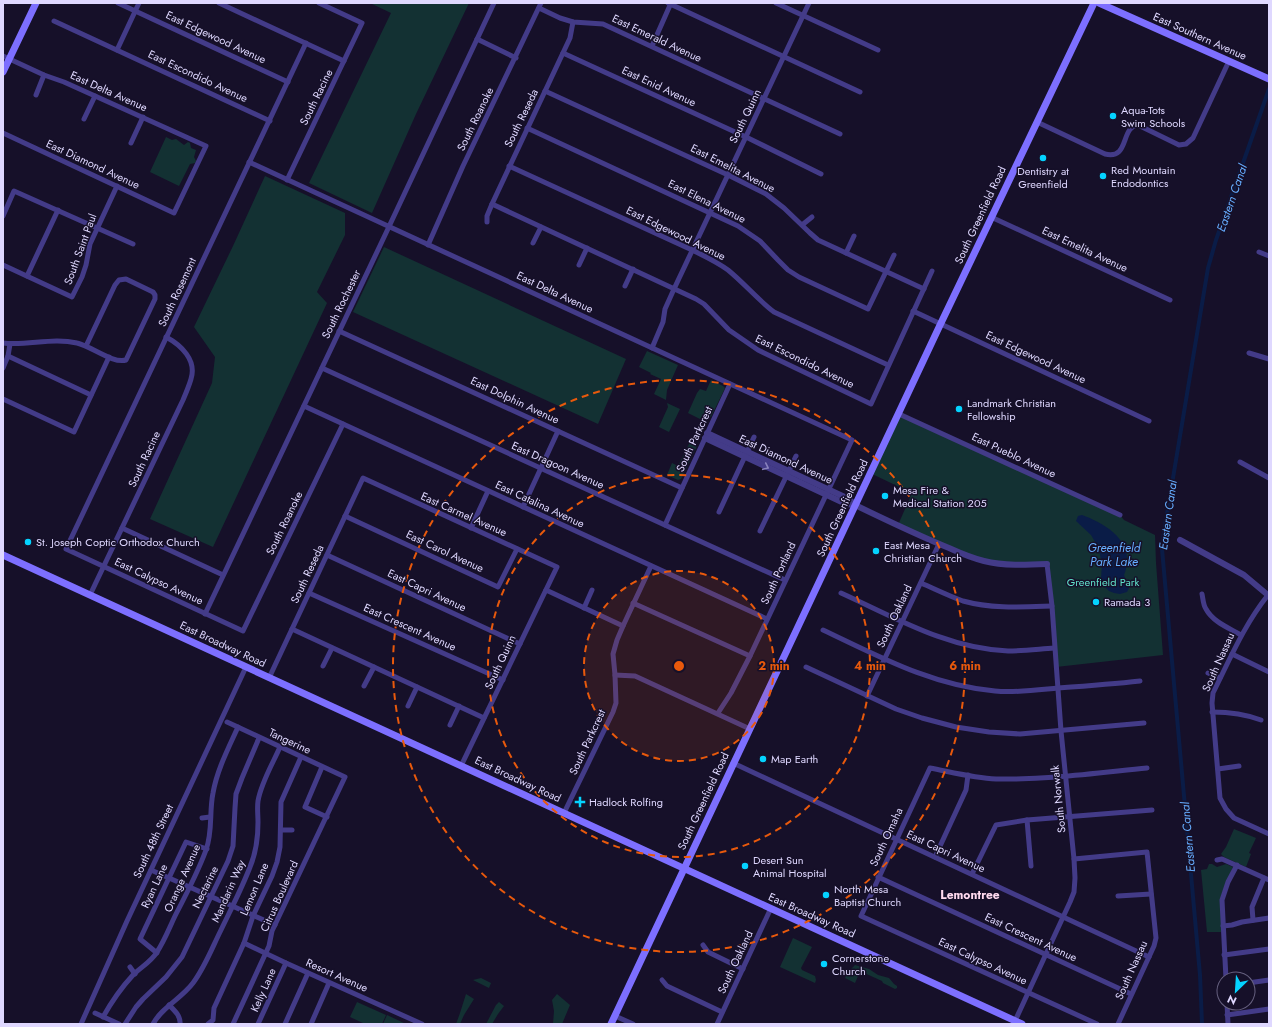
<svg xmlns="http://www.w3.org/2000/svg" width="1272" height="1027" viewBox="0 0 1272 1027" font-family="Jost,sans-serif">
  <rect width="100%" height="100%" fill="#161029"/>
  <g fill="#133133">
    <polygon points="370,3 469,3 416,114 372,213 309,183 391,13"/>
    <polygon points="166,137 172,140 176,139 184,145 188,142 190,143 191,148 196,150 194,157 196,161 195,163 190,164 179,186 150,172"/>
    <polygon points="265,176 345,213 345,235 317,292 327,303 213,547 150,519 212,383 215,357 194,327 233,246"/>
    <polygon points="384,247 626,359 598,424 353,312"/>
    <polygon points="647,351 678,365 667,390 666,400 654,394 661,379 650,374 651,373 639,367"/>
    <polygon points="711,380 723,386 725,388 711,417 703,414 700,419 688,413 697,393 700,389 706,391"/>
    <polygon points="667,403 680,409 669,432 659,427 668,407"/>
    <polygon points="899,414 1120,515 1124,520 1155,535 1156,563 1163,655 1056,667 1047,564 984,561 898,525 912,493 870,473"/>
    <polygon points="690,442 697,446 681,479 678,480 667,475 672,463 678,466"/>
    <polygon points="1234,829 1256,838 1249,853 1251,854 1246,867 1224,857 1221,854 1226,847"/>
    <polygon points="1209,864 1212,864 1217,867 1226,864 1233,867 1222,893 1221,932 1207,932 1201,870 1207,869"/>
    <polygon points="793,938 812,947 801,968 802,970 815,976 816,980 815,983 780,967"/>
    <polygon points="855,965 869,969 878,975 889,978 894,984 897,986 897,988 895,989 883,983 882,981 862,972 859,974 855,983 845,978 848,972"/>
    <polygon points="481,978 491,983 489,988 473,980"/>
    <polygon points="466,994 474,999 464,1015 460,1024 456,1024 460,1013"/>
    <polygon points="557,994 570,1005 562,1024 553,1024 554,1011 552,1000"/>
    <polygon points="357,1002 386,1015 382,1024 365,1024 350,1017"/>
    <polygon points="499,1002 504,1006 498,1014 492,1024 486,1024 496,1005"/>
    <polygon points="387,1015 406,1024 383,1024"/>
  </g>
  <path fill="#0a1c47" d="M1082 515C1102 522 1130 538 1127 563 1126 567 1126 571 1124 575L1129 588 1127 592 1120 594 1114 593 1109 591 1104 586 1101 579 1102 563 1098 547 1091 535 1076 521 1078 516Z"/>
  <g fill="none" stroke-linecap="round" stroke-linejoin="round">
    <polyline stroke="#0a1c47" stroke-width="4" points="1202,1024 1200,975 1162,549 1164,532 1208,268 1216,240 1269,89"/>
    <g stroke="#433b88" stroke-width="5">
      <polyline points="118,3 288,82"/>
      <polyline points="219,3 344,61"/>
      <polyline points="668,3 860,92"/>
      <polyline points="776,3 878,50"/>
      <polyline points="539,8 560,18 573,22 603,24 840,134"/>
      <polyline points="54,21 270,121"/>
      <polyline points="477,39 516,58"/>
      <polyline points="306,43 66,549 243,631 343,424"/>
      <polyline points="652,46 671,3"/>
      <polyline points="117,50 139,3"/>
      <polyline points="563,53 746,137 821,174"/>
      <polyline points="3,56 44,75 64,82 206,146 174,213 3,133"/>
      <polyline points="545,91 728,175 766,194 784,208 810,233 818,240 924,289"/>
      <polyline points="36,95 44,75"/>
      <polyline points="84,119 95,96"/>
      <path d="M1037 122 1105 154C1130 160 1120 127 1138 125L1179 145 1186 144 1193 138 1229 61"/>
      <polyline points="527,128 738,226 760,241 778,260 788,270 799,277 868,309 894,255"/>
      <polyline points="131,143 143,117"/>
      <polyline points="249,162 852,440 750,656 731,693 718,713"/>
      <path d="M509 166 692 250C704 256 717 262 728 270 744 283 757 299 774 312L888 365"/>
      <polyline points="287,180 362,23 319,3"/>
      <polyline points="492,204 696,299 704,304 729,330 758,350 871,404 932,271"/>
      <polyline points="3,216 14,191 133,244"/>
      <polyline points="991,217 1170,300"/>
      <polyline points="487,222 487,216 492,204 570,38 573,22"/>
      <polyline points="802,225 812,217"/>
      <polyline points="533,243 541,227"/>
      <polyline points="428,245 463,166 541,3"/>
      <polyline points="1259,252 1269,256"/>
      <polyline points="846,253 854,236"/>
      <polyline points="3,265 72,297 82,277 86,265 90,244 117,186"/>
      <polyline points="579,265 587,248"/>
      <polyline points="27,276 58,210"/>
      <polyline points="625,286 633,269"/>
      <polyline points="913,311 1149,421"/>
      <polyline points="339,331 682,488"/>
      <path d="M3 343C28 346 52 337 77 343 91 346 113 364 126 360L155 299V295L153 292 126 279 119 280 115 285 86 346"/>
      <polyline points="652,348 663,322 665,309 674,289 809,3"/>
      <polyline points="1249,353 1269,359"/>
      <polyline points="8,356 91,395"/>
      <polyline points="3,368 8,356 10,344"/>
      <polyline points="322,368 785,580"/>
      <polyline points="3,399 74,432 109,357"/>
      <polyline points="304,406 767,619"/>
      <polyline points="899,414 1120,515"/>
      <polyline points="1240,462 1269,478"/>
      <polyline points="523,507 558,431"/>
      <polyline points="719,512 754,437"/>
      <polyline points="345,516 498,587 517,549"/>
      <polyline points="665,525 730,384"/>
      <polyline points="122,528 223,575"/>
      <polyline points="471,528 488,491"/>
      <polyline points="760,531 796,456"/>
      <polyline points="327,555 520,644"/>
      <path d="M921 583C935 589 949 596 963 601 992 609 1022 607 1052 606"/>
      <polyline points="546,590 623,626"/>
      <polyline points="309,593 503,680"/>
      <path d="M841 593C894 617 948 649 1008 651 1023 651 1039 649 1054 648"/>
      <path d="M1202 594C1203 598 1203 605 1206 609 1213 622 1229 628 1241 635"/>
      <path d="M90 595 183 400C186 393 189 386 191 379 197 360 181 345 166 337"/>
      <path d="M1268 595C1244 625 1230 659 1213 693L1212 703 1220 798 1226 809 1234 818 1269 834"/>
      <polyline points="633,603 750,656"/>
      <polyline points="584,608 592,590"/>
      <polyline points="205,614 386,233 494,3"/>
      <polyline points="292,629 484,718"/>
      <path d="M823 630C878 656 933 686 995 691 1016 693 1037 690 1058 688 1086 686 1113 684 1140 681"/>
      <polyline points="1232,654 1269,672"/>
      <polyline points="323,666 332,648"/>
      <polyline points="806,667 896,709 922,718 956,727 989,732 1020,734 1144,723"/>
      <polyline points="1208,673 1220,678"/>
      <polyline points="615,675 635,676 750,729"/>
      <polyline points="269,678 363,478 557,567 461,766"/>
      <polyline points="364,686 374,667"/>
      <polyline points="867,696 939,544"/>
      <polyline points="408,706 417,687"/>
      <path d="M1212 712C1230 712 1245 714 1261 720"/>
      <polyline points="227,722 345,777 272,931 269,946 233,1024"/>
      <polyline points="450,725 459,706"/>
      <polyline points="733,763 1149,957"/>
      <polyline points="322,767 305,807 327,817"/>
      <polyline points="1218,769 1239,766"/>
      <polyline points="564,813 613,712 616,703 615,675 613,654 617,640 623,626 651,566"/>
      <polyline points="202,818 210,817"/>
      <polyline points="1027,820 1031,866"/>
      <polyline points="281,830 292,830"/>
      <polyline points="935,857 966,790 968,775"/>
      <polyline points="1074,859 1147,852 1156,938 1154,946 1118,1024"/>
      <polyline points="1217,860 1222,859 1269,880"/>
      <polyline points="151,870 275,925"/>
      <polyline points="972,874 996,825 1027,820 1152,810"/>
      <polyline points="878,877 1131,994"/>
      <polyline points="1118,896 1151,894"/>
      <polyline points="1253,920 1252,907 1264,878"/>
      <polyline points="1223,926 1232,925 1242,922 1269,918"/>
      <polyline points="244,943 286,963 422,1024"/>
      <polyline points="703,945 708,952 743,969"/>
      <polyline points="157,953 140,939 186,842 207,849"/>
      <polyline points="1224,955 1269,949"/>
      <polyline points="130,967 135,974"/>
      <polyline points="1226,979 1222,900 1228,882 1237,865"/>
      <polyline points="662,980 667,986 722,1012"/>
      <polyline points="1248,983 1269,980"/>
      <polyline points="1227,1003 1228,1024"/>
      <path d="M169 1005C174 1010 181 1016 180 1024"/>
      <polyline points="95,1013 119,1024"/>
      <polyline points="1227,1015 1269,1009"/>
      <polyline points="615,1016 633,1024"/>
      <path d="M103 1017C112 1001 121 988 133 975 141 967 151 962 157 952 165 940 170 926 176 914 187 893 198 872 206 850 213 831 209 812 213 793 217 770 228 749 238 727"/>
      <polyline points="1015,1021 1070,902 1074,892 1075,878 1074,859 1061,731 1052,606 1047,564"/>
      <polyline points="81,1024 127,921 246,667"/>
      <polyline points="125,1024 136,1007 143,999 166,977 182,957 228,861 233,846 235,808 236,794 242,778 259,738"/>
      <path d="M153 1024C162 1007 181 999 193 983 205 967 212 948 221 930 231 909 242 888 250 867 256 853 258 837 258 822 258 815 257 808 258 801 261 783 273 763 280 747"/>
      <polyline points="208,1024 213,1020 214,1008 244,943 253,916 272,876 277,862 280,847 281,802 301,757"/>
      <polyline points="258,1024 286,963"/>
      <polyline points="285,1024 308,973"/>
      <polyline points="311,1024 329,983"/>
      <polyline points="717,1024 771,908"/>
      <path d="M1097 1024 861 916 930 768C951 772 974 778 996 779 1046 780 1097 773 1147 768"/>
    </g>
    <g stroke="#433b88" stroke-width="6">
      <polyline points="707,433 849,499 855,505"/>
      <path d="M705 438 846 504 855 505C886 520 917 535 949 548 960 553 972 558 984 561 1004 566 1026 565 1047 564"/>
      <polyline points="1180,540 1244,575 1269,596"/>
    </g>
    <g stroke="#7d6fff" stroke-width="7">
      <polyline points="1099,3 1269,79"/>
      <polyline points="3,72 36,3"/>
      <polyline points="3,555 1022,1024"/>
      <polyline points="611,1024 941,323 1094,3"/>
    </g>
  </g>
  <defs><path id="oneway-chevron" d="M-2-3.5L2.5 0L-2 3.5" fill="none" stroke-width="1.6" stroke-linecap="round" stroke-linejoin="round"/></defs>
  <use stroke="#8982be" href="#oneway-chevron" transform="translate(766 467) rotate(25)"/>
  <circle cx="679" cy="666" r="95" fill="#e8590c" fill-opacity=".12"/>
  <g fill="none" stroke="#e8590c" stroke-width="2" stroke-dasharray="7 5">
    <circle cx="679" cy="666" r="95"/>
    <circle cx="679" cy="666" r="191"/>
    <circle cx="679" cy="666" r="286"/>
  </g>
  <g fill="#04d3ff" stroke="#161029" stroke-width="1.5">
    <circle cx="1113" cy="116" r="4"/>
    <circle cx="1043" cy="158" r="4"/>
    <circle cx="1103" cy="176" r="4"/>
    <circle cx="959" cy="409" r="4"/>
    <circle cx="885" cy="496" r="4"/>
    <circle cx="28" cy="542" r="4"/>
    <circle cx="876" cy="551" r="4"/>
    <circle cx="1096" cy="602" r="4"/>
    <circle cx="763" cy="759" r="4"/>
    <path d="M578 796h4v4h4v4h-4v4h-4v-4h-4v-4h4z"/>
    <circle cx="745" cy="866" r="4"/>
    <circle cx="826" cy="895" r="4"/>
    <circle cx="824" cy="964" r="4"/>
  </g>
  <g text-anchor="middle" stroke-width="3" stroke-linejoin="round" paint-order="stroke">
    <g font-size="11" fill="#dfd8ff" stroke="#161029">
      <text transform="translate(1200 36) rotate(24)" y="4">East Southern Avenue</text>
      <text transform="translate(216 37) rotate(25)" y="4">East Edgewood Avenue</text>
      <text transform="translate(657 38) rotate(25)" y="4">East Emerald Avenue</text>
      <text transform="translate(198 76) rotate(25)" y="4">East Escondido Avenue</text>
      <text transform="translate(659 86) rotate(25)" y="4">East Enid Avenue</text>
      <text transform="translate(109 91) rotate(24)" y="4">East Delta Avenue</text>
      <text transform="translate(316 97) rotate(-64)" y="4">South Racine</text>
      <text transform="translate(745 116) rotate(-64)" y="4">South Quinn</text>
      <text transform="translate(521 118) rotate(-64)" y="4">South Reseda</text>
      <text transform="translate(475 119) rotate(-64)" y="4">South Roanoke</text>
      <text transform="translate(93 164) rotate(25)" y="4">East Diamond Avenue</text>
      <text transform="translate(733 168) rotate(27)" y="4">East Emelita Avenue</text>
      <text transform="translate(707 201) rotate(26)" y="4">East Elena Avenue</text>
      <text transform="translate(980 215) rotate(-65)" y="4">South Greenfield Road</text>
      <text transform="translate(676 233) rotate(26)" y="4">East Edgewood Avenue</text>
      <text transform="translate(80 249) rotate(-70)" y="4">South Saint Paul</text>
      <text transform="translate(1085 249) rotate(25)" y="4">East Emelita Avenue</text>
      <text transform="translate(177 292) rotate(-65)" y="4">South Rosemont</text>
      <text transform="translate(555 292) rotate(25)" y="4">East Delta Avenue</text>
      <text transform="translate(341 304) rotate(-64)" y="4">South Rochester</text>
      <text transform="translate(1036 357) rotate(25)" y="4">East Edgewood Avenue</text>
      <text transform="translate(805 361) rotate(26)" y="4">East Escondido Avenue</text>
      <text transform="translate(515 400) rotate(25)" y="4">East Dolphin Avenue</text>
      <text transform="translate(694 439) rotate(-65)" y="4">South Parkcrest</text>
      <text transform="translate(1014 455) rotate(25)" y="4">East Pueblo Avenue</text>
      <text transform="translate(144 459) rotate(-65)" y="4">South Racine</text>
      <text transform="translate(786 459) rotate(25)" y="4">East Diamond Avenue</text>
      <text transform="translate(558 465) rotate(24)" y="4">East Dragoon Avenue</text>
      <text transform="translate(540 504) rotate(25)" y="4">East Catalina Avenue</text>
      <text transform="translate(842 508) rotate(-65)" y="4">South Greenfield Road</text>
      <text transform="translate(464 514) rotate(24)" y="4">East Carmel Avenue</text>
      <text transform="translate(284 523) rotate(-64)" y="4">South Roanoke</text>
      <text transform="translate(445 551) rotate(25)" y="4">East Carol Avenue</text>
      <text transform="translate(778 573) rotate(-65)" y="4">South Portland</text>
      <text transform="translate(307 574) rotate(-65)" y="4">South Reseda</text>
      <text transform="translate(159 581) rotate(25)" y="4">East Calypso Avenue</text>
      <text transform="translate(427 590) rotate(25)" y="4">East Capri Avenue</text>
      <text transform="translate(894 616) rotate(-65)" y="4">South Oakland</text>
      <text transform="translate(410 627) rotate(24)" y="4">East Crescent Avenue</text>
      <text transform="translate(223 644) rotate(25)" y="4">East Broadway Road</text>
      <text transform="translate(500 662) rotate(-65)" y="4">South Quinn</text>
      <text transform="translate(1218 662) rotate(-66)" y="4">South Nassau</text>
      <text transform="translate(290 741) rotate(25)" y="4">Tangerine</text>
      <text transform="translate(587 742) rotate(-65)" y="4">South Parkcrest</text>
      <text transform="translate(518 779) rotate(25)" y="4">East Broadway Road</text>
      <text transform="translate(1058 799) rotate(-96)" y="4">South Norwalk</text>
      <text transform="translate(703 801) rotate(-65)" y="4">South Greenfield Road</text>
      <text transform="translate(886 837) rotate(-65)" y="4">South Omaha</text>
      <text transform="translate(153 841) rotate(-65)" y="4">South 48th Street</text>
      <text transform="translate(946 851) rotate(25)" y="4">East Capri Avenue</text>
      <text transform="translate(182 878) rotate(-66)" y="4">Orange Avenue</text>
      <text transform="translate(154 886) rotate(-65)" y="4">Ryan Lane</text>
      <text transform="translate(205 887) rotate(-64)" y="4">Nectarine</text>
      <text transform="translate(254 889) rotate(-67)" y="4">Lemon Lane</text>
      <text transform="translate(228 891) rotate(-66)" y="4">Mandarin Way</text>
      <text transform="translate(279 896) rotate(-66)" y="4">Citrus Boulevard</text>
      <text transform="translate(812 915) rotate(24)" y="4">East Broadway Road</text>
      <text transform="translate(1031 937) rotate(25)" y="4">East Crescent Avenue</text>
      <text transform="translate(983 961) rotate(25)" y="4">East Calypso Avenue</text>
      <text transform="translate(735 962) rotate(-65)" y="4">South Oakland</text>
      <text transform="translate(1131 970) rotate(-66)" y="4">South Nassau</text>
      <text transform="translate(337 975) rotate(24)" y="4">Resort Avenue</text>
      <text transform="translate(263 990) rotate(-66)" y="4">Kelly Lane</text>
    </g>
    <g font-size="11" fill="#dfd8ff" stroke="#161029" text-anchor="start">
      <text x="1121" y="114">Aqua-Tots<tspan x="1121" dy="13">Swim Schools</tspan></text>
      <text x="1111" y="174">Red Mountain<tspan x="1111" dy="13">Endodontics</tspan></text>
      <text x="1043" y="175" text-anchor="middle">Dentistry at<tspan x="1043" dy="13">Greenfield</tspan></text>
      <text x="967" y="407">Landmark Christian<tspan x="967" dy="13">Fellowship</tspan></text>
      <text x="893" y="494">Mesa Fire &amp;<tspan x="893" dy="13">Medical Station 205</tspan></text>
      <text x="36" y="546">St. Joseph Coptic Orthodox Church</text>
      <text x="884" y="549">East Mesa<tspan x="884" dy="13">Christian Church</tspan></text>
      <text x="1104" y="606">Ramada 3</text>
      <text x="771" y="763">Map Earth</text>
      <text x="589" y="806">Hadlock Rolfing</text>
      <text x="753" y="864">Desert Sun<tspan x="753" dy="13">Animal Hospital</tspan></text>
      <text x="834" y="893">North Mesa<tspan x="834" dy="13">Baptist Church</tspan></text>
      <text x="832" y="962">Cornerstone<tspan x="832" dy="13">Church</tspan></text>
    </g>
    <g font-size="11" fill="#61e1cb" stroke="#161029">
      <text x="1103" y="586">Greenfield Park</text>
    </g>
    <g font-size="12" font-style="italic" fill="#66adff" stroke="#161029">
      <text transform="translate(1232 198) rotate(-71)" y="4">Eastern Canal</text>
      <text transform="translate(1168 515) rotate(-82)" y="4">Eastern Canal</text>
      <text x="1114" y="552">Greenfield<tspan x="1114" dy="14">Park Lake</tspan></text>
      <text transform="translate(1188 837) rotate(-95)" y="4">Eastern Canal</text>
    </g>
    <g font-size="12" font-weight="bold" fill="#ffdaef" stroke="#161029">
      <text x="970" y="899">Lemontree</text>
    </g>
  </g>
  <circle cx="679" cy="666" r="6" fill="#e8590c" stroke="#161029" stroke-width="2"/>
  <g font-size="12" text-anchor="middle" font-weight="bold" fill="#e8590c" stroke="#161029" stroke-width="3" stroke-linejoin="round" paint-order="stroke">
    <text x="774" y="670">2 min</text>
    <text x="870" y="670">4 min</text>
    <text x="965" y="670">6 min</text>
  </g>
  <rect width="1272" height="1027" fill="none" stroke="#dfd8ff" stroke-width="8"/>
  <g transform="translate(1236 991) rotate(205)"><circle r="19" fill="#161029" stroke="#66607f"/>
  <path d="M0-3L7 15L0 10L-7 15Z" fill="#04d3ff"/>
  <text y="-6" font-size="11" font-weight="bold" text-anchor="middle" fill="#dfd8ff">N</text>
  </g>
</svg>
